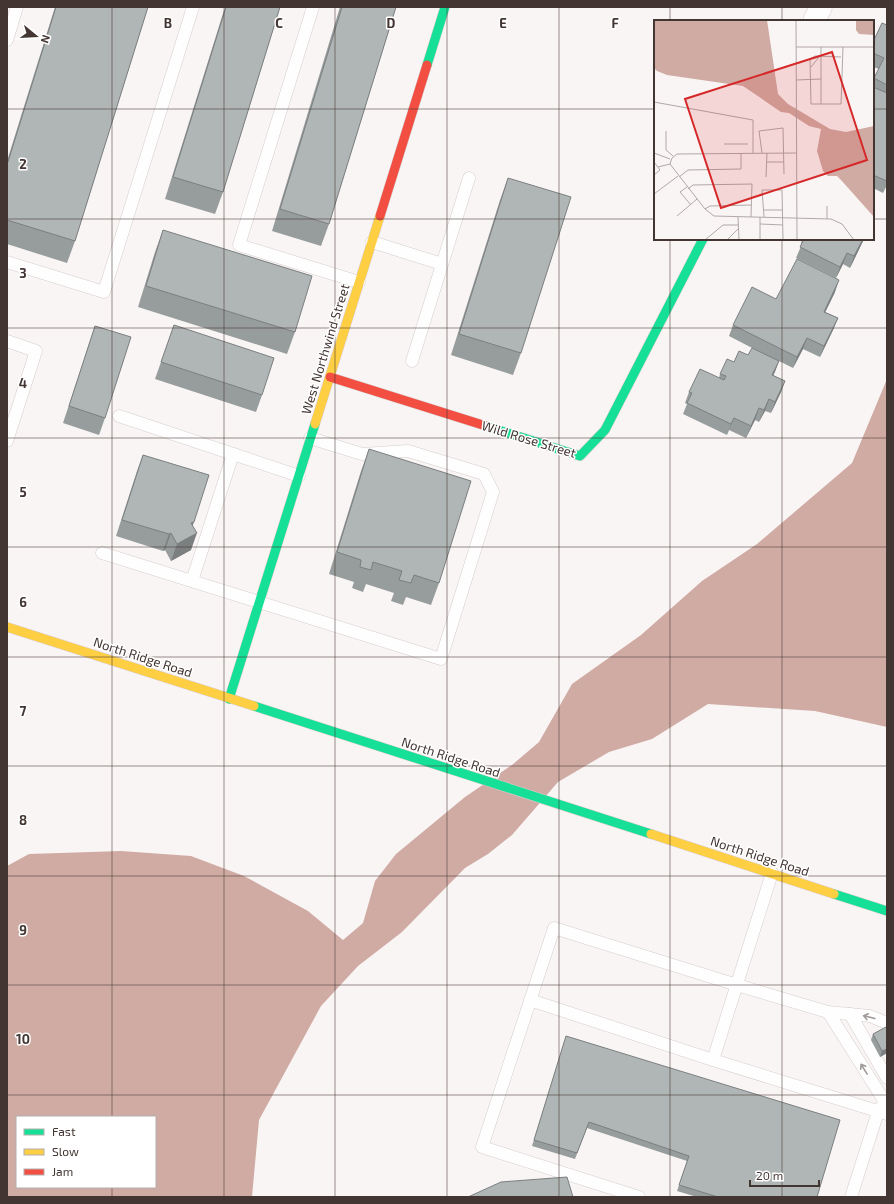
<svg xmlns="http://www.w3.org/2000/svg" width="894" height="1204" viewBox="0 0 894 1204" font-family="'Exo 2',sans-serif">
  <rect width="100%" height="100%" fill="#faf5f5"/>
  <path fill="#d0aba4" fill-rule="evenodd" d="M887 379V727L815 711 708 704 652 739 609 752 558 782 512 835 488 854 465 868 402 932 358 966 321 1006 259 1120 252 1197H7V866L29 854 121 851 191 856 244 876 308 911 343 940 363 923 375 881 396 854 465 797 512 765 539 742 572 684 641 635 702 581 757 544 852 463ZM17 1117H155V1187H17Z"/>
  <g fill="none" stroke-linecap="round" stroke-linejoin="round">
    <g stroke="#d6cdcc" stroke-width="13">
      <g id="lane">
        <polyline points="313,7 239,245 359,282"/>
        <polyline points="7,40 17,7"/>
        <polyline points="372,242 442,264"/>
        <polyline points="7,262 104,292 193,7"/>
        <polyline points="7,341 36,351 7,441"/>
        <polyline points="412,361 469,178"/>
        <polyline points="119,416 299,476"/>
        <polyline points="102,553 441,659 493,492 484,474 408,451 362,454 310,438"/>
        <polyline points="192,581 233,454"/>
        <polyline points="772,873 713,1060 887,1114"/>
        <polyline points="530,1000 713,1060"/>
        <polyline points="828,1012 885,1102"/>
        <polyline points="850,1014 887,1078"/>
        <polyline points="639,1197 482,1147 554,928 737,985 828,1012 870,1016 887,1023"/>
        <polyline points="851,1197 878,1112 882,1106"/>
      </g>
    </g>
    <g stroke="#d6cdcc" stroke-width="23">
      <polyline id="street" points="814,21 821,7"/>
    </g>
    <g stroke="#d6cdcc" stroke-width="10">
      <g id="fast">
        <polyline points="427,65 445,7"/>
        <polyline points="486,426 580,456 605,430 703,239"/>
        <polyline points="229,699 315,424"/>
        <polyline points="254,706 651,834"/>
        <polyline points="834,894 887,911"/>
      </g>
    </g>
    <g stroke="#d6cdcc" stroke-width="10">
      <g id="slow">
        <polyline points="315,424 380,216"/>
        <polyline points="7,627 254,706"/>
        <polyline points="651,834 834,894"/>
      </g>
    </g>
    <g stroke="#d6cdcc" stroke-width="10">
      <g id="jam">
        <polyline points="380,216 427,65"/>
        <polyline points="330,377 486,426"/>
      </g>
    </g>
    <use href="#lane" stroke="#fefefe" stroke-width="12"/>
    <use href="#street" stroke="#fefefe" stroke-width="22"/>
    <use href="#fast" stroke="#16e098" stroke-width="9"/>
    <use href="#slow" stroke="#ffcf43" stroke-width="9"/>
    <use href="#jam" stroke="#f24e42" stroke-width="9"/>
  </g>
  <g fill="#979c9c">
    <polygon points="55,7 148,7 75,241 67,263 7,244 7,161"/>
    <polygon points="225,7 280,7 223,192 215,214 165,199"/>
    <polygon points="340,7 396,7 329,224 321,246 272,231"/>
    <polygon points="887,25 887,185 883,193 873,188 873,82 879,69 873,67 873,42"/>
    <polygon points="508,178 521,353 513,375 451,355 500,200"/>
    <polygon points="163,230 295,332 287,354 138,307 155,252"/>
    <polygon points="802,239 864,239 850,268 843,264 836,278 796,258 802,244 801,244"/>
    <polygon points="835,292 825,312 838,318 833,330 820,357 803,349 793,368 779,361 773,375 785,381 781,392 771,413 765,411 759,422 755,420 746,438 729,430 727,435 683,414 687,404 685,403 689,392 719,378 720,374 734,362 748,355 756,350 729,336 733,325 776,299"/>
    <polygon points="174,325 262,395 256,412 155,379"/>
    <polygon points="95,326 105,418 99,435 63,423"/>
    <polygon points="369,449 439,583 431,605 406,597 403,605 391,601 394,593 366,584 363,592 352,588 354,582 329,574 361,471"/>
    <polygon points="143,455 193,526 191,550 171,561 165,550 163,551 116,536 137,471"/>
    <polygon points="873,1034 887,1053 880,1057 871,1040"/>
    <polygon points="566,1036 817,1197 697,1197 677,1191 687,1161 587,1128 575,1159 532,1146"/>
  </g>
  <g fill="#7b7f7f">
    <polygon points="863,239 864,239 850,268 854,256"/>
    <polygon points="847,253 843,264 836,278 840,267"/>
    <polygon points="839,280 835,292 820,323 824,312"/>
    <polygon points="838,318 833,330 820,357 824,346"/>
    <polygon points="807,338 803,349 793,368 797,357"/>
    <polygon points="779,361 775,372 768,386 772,375"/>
    <polygon points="785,381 781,392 771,413 775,402"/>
    <polygon points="769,399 765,411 759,422 764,410"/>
    <polygon points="759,408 755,420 746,438 751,426"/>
    <polygon points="734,418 729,430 727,435 731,424"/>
    <polygon points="194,522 188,538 197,533 191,550 171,561 177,544 191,523"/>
    <polygon points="171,533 165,550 163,551 169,534"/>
    <polygon points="887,1049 887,1053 880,1057 882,1051"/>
  </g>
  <g fill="#b0b5b5" stroke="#7b7f7f">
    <polygon points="56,7 148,7 75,241 7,220 7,165"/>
    <polygon points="226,7 280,7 223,192 173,177"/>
    <polygon points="342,7 396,7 329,224 280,209"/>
    <polygon points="882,23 887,25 887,85 874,78 884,58 873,53 873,42"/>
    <polygon points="873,87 887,93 887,181 873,175"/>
    <polygon points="508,178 571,197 521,353 459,334"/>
    <polygon points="163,230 312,276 295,332 146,286"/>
    <polygon points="804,239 863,239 854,256 847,253 840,267 800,247"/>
    <polygon points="797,259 839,280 824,312 838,318 824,346 807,338 797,357 733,325 752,287 776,299"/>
    <polygon points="174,325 274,358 262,395 161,362"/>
    <polygon points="95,326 131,337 105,418 69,406"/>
    <polygon points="752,348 779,361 772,375 785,381 775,402 769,399 764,410 759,408 751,426 734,418 731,424 687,403 692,393 689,392 700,369 724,380 726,376 720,374 727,359 734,362 739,351 748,355"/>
    <polygon points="369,449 471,481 439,583 414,575 411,583 399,580 402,571 373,562 371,570 360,567 361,560 337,552"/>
    <polygon points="143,455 209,475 194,522 191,523 197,533 177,544 171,533 169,534 122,520"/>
    <polygon points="886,1027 887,1028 887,1049 882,1051 873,1034"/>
    <polygon points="566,1036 840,1120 817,1197 718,1197 679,1185 689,1156 589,1122 577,1153 534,1140"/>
    <polygon points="567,1177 573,1197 468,1197 501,1182"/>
  </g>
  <defs><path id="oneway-shaft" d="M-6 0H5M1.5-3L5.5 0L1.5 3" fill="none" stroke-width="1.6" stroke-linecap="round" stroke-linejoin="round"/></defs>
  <g stroke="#a09a98">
    <use href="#oneway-shaft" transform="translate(869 1017) rotate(-166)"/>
    <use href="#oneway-shaft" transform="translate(864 1069) rotate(-122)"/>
  </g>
  <path fill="none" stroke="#433532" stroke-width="1" stroke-opacity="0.55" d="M112 7V1117M224 7V1197M335 7V1197M447 7V1197M559 7V1197M670 7V21M782 7V21M7 109H655M873 109H887M7 219H655M873 219H887M670 239V1197M782 239V1197M7 328H887M7 438H887M7 547H887M7 657H887M7 766H887M7 876H887M7 985H887M7 1095H887M112 1187V1197"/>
  <g text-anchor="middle" stroke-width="3" stroke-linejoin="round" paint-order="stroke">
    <g font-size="13" fill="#433532" stroke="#fff">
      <text transform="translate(325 349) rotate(-73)" y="5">West Northwind Street</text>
      <text transform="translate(529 439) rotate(17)" y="5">Wild Rose Street</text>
      <text transform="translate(143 657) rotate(18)" y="5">North Ridge Road</text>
      <text transform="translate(451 757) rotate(18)" y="5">North Ridge Road</text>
      <text transform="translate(760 856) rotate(18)" y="5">North Ridge Road</text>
    </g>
  </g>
  <g transform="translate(654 20)">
    <rect width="220" height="220" fill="#faf5f5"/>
    <path d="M0 0H113L124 74 134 84 176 109 192 112 220 106V197L187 160 183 156H174L169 151 163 131 167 109 155 106 135 93 127 92 89 66 13 55 3 51 0 48ZM202 0H220V15L205 14 202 10Z" fill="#d0aba4"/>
    <path fill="none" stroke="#b1a8a7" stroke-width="1" d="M142 0 143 220M142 27H220M187 37 161 36 156 39 157 84H187L189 27M157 47 165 37M142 60 167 59V27M0 82 99 100V133M167 84V59M12 111V130L19 136M70 124H94M0 133 16 139M108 133 105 111 129 108 130 154M0 142 6 150 0 155M113 142H130M16 144 51 189 60 196 177 199 188 204 200 220M16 144 18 138 23 134 142 133M4 147 16 144M25 157 34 150 87 149V133M112 157 113 133M33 167 26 172 37 185M34 169 39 165 98 164 97 197M0 174 24 156M173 186V199M51 189 56 186 97 185M110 190H128M23 196 43 179M84 197 85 220M106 197V220M110 197 108 170H128L129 220M106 204 129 205M51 220 69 205H84M73 220 84 209"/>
    <path fill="#d62828" fill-opacity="0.15" stroke="#d62828" stroke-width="2" d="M178 32 213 140 67 188 31 79Z"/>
    <rect width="220" height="220" fill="none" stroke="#433532" stroke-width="2"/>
  </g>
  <g font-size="13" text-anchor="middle" font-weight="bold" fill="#433532" stroke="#fff" stroke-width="3" stroke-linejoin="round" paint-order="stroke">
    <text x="168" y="28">B</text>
    <text x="279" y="28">C</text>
    <text x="391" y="28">D</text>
    <text x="503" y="28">E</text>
    <text x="615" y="28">F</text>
    <text x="23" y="169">2</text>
    <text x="23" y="278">3</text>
    <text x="23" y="388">4</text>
    <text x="23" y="497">5</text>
    <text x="23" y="607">6</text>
    <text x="23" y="716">7</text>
    <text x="23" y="825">8</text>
    <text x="23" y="935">9</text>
    <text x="23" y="1044">10</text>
  </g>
  <rect width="894" height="1204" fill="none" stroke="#433532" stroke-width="16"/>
  <rect x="16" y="1116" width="140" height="72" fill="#ffffff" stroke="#b4aead"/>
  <rect x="24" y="1129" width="20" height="6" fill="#16e098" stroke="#b4aead"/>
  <text x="52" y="1136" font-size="12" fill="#433532">Fast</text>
  <rect x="24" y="1149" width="20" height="6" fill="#ffcf43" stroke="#b4aead"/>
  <text x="52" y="1156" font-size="12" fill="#433532">Slow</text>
  <rect x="24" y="1169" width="20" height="6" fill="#f24e42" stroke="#b4aead"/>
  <text x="52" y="1176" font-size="12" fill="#433532">Jam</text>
  <g transform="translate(36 36) rotate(108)" stroke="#ffffff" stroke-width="3" paint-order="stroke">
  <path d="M0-3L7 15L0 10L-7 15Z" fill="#433532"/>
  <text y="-6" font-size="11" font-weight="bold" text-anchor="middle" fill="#433532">N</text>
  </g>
  <path d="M750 1180v6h69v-6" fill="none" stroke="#433532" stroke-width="2"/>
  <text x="756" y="1180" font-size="12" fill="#433532" stroke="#ffffff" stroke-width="3" paint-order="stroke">20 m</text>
</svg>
